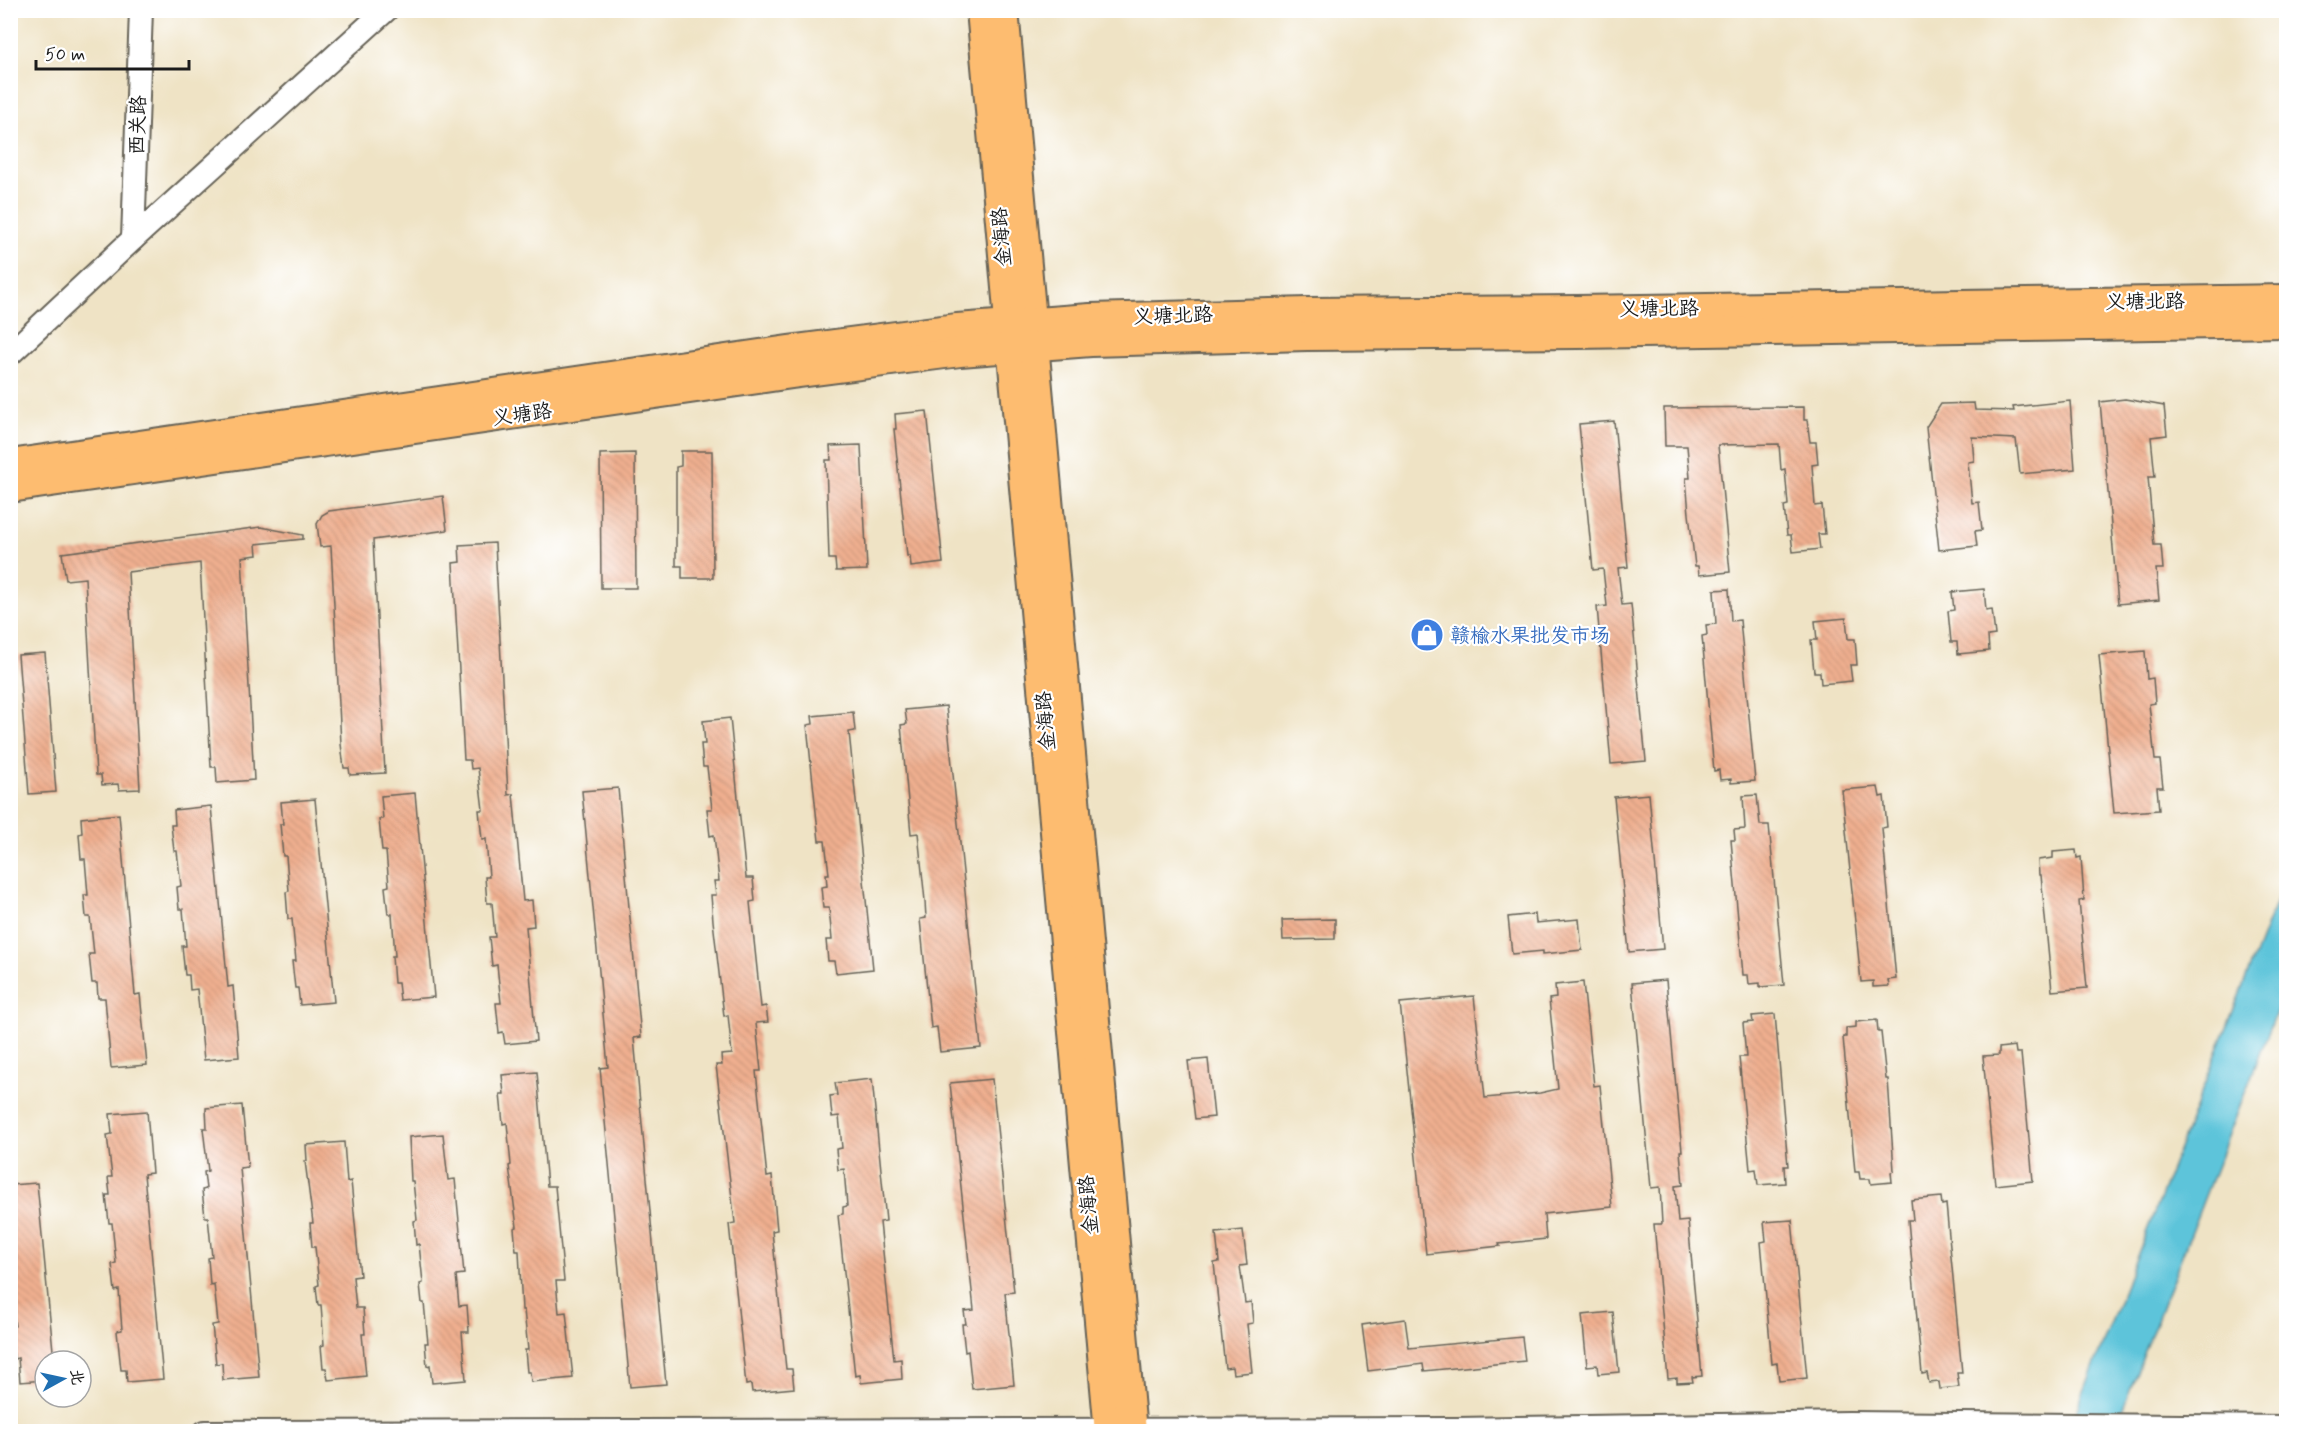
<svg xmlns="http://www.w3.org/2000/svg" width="2297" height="1442" viewBox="0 0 2297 1442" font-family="Mynerve,'LXGW WenKai TC',sans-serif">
  <defs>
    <pattern id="building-back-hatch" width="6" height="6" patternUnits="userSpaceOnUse" patternTransform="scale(1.5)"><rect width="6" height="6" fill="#efaf8f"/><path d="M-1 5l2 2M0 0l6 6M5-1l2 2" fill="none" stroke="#cc967b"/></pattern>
  </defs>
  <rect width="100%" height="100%" fill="#fff"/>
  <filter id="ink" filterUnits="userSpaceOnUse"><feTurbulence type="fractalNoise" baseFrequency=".0167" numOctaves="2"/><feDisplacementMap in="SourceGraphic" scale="12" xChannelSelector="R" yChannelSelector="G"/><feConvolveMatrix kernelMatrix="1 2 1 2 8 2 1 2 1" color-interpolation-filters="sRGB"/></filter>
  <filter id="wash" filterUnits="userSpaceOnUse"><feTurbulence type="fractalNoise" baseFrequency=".008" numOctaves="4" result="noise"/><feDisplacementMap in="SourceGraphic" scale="24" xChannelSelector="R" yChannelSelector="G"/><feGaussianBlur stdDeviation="1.35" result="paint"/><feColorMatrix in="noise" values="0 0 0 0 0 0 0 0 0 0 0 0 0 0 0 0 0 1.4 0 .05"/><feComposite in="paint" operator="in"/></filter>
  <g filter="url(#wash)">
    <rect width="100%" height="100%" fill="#efe3c5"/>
    <polygon fill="#5dc4da" stroke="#3c707b" stroke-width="1.5" points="2286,876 2286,987 2114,1431 2068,1432"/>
    <g id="blocks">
      <g fill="url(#building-back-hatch)">
        <polygon points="2125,399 2164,406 2167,435 2151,437 2155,477 2148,477 2154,545 2161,545 2163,569 2156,569 2159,600 2118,604 2100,402"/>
        <polygon points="2070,401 2075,469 2020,474 2016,439 1972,437 1974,461 1968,462 1972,503 1979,502 1982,530 1975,531 1977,546 1939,550 1926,427 1941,404 1974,403 1975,410 2014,411 2013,407"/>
        <polygon points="1804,407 1804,420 1807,420 1810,442 1816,442 1818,464 1812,465 1815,506 1822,505 1825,534 1818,534 1820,549 1793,552 1791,535 1787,535 1784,506 1788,505 1785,469 1781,470 1779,444 1718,445 1730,572 1699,575 1698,566 1695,566 1689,514 1686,478 1690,478 1687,446 1665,446 1664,408"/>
        <polygon points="927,411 943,563 911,567 910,556 907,556 894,429 896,429 895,414"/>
        <polygon points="1614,421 1628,567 1618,568 1622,605 1631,604 1646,761 1611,764 1597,607 1607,606 1603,569 1593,570 1579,424"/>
        <polygon points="861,445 867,570 836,571 835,559 829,559 826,460 831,460 830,446"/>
        <polygon points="681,451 712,451 713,578 682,578 682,566 676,566 676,467 681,466"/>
        <polygon points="635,453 636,588 601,588 600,454"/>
        <polygon points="443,496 447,530 373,540 385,773 350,775 349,768 344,768 341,744 331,546 320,547 317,524 322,515 329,511"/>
        <polygon points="261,527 303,535 303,539 256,544 257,555 242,557 254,780 217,783 216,767 211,767 200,563 128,572 140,789 119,790 118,784 102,785 101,775 96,775 85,578 66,580 62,553"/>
        <polygon points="495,543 508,795 513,794 523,901 532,900 534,926 526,927 536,1041 505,1044 503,1032 499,1033 496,1003 501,1003 497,965 492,966 489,937 495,937 492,903 487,903 485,877 489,877 486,839 482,840 479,810 483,810 478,768 471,769 470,760 464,760 453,563 460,562 459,545"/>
        <polygon points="1729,589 1731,621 1740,620 1755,781 1731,783 1731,779 1720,780 1719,770 1714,771 1702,636 1707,635 1706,625 1716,624 1714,590"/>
        <polygon points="1984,589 1986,610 1992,609 1995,635 1988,636 1989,651 1958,654 1957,642 1951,642 1948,611 1954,610 1952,592"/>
        <polygon points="1846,618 1848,639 1855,639 1857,665 1850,665 1852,681 1821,684 1820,672 1814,672 1811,640 1817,640 1815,621"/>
        <polygon points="2145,651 2147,679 2153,678 2155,703 2149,704 2155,760 2160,760 2163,787 2157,787 2159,810 2114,813 2099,655"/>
        <polygon points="45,653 56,792 29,794 18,655"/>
        <polygon points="946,706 981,1048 940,1052 937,1027 931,1028 920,919 926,918 925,901 918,833 911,834 901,725 907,724 905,710"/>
        <polygon points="853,712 855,731 849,732 873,969 836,973 834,961 828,961 826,940 832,940 829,908 823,908 821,887 827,886 826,874 829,874 825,841 819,841 807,725 813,724 812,716"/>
        <polygon points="730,718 746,878 753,878 755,901 750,902 761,1007 766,1006 768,1022 756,1023 761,1071 756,1071 767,1177 772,1176 777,1230 772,1231 786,1369 792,1369 794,1388 752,1392 751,1384 746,1385 729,1224 735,1223 716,1065 722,1065 721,1055 732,1054 728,1015 724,1016 713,921 711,895 716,895 714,881 719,881 714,835 710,836 707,809 712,809 707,767 703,767 701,744 705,744 703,721"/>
        <polygon points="1878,787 1880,797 1884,796 1887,827 1882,828 1896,979 1888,980 1889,986 1873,987 1873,981 1861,982 1842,790"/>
        <polygon points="618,788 641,1037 634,1038 666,1384 630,1387 600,1068 608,1067 582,791"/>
        <polygon points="415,793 434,997 400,1000 398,983 394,983 392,956 395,956 392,914 388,914 385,887 389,886 386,851 382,851 379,819 383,819 381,796"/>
        <polygon points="1649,794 1663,949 1629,952 1614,797"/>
        <polygon points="1757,795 1760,825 1769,825 1784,985 1760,987 1760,983 1749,984 1748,975 1743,975 1731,840 1735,840 1734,830 1745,829 1743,796"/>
        <polygon points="315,799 334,1002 300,1005 298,988 295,988 292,961 296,961 292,919 288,919 286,892 289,891 286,856 283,856 280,824 283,824 281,802"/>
        <polygon points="211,806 228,987 233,986 239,1057 204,1060 197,989 190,990 189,975 185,975 182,946 186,946 183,909 179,909 177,887 181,886 177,851 174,851 171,825 175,825 174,810"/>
        <polygon points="119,814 135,995 140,994 147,1065 111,1068 105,998 98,998 97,983 92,983 89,954 94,954 90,917 86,917 84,895 88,895 85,859 81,859 79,834 82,833 81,818"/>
        <polygon points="2076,850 2077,858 2081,857 2084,900 2079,901 2087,988 2052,991 2041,875 2039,875 2038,860 2053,858 2053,852"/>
        <polygon points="1535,914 1536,923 1579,919 1582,950 1543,954 1543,951 1512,954 1508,917"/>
        <polygon points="1335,919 1335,939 1283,940 1282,920"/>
        <polygon points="1666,980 1682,1151 1680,1151 1683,1185 1675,1186 1678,1222 1688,1221 1702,1376 1692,1377 1693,1382 1677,1383 1677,1378 1668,1379 1654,1224 1662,1224 1660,1187 1651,1188 1632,983"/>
        <polygon points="1583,982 1594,1086 1600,1085 1612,1207 1544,1214 1546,1239 1499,1244 1500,1246 1426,1254 1400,1003 1474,996 1485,1098 1540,1093 1558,1089 1549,999 1556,998 1555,985"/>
        <polygon points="1775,1014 1788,1166 1784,1166 1785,1183 1758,1185 1756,1169 1750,1170 1739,1057 1746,1057 1743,1023 1753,1022 1752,1016"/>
        <polygon points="1877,1020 1878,1032 1881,1032 1886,1079 1888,1079 1894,1171 1891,1172 1892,1182 1871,1184 1870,1179 1860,1179 1859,1172 1855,1172 1843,1037 1846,1037 1846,1028 1856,1027 1856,1022"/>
        <polygon points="2015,1046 2016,1053 2021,1053 2033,1181 1995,1185 1983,1056 1999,1055 1999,1048"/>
        <polygon points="1208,1059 1214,1117 1195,1119 1188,1061"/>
        <polygon points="537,1072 547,1186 555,1186 564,1281 556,1281 559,1313 566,1312 573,1378 531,1382 530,1372 527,1372 525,1350 528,1350 524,1310 522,1310 519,1251 516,1251 514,1228 517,1227 509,1166 511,1165 507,1123 503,1124 500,1094 504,1094 502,1075"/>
        <polygon points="872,1079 886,1221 880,1222 894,1360 901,1359 902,1379 861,1383 860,1375 855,1376 838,1215 843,1214 843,1207 847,1206 844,1169 838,1170 836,1149 842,1148 839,1116 832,1117 830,1096 837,1095 835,1083"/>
        <polygon points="992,1079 1014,1292 1005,1293 1014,1385 972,1389 968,1351 965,1352 962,1324 966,1324 964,1311 974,1310 950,1083"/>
        <polygon points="242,1105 248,1167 240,1168 259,1377 223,1380 222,1363 216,1364 212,1325 218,1324 214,1284 210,1285 208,1258 212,1257 208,1217 205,1217 202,1190 206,1189 204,1172 208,1171 203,1128 207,1128 206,1108"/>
        <polygon points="147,1111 152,1173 144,1174 163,1379 127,1382 126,1370 121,1370 117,1331 122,1330 119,1290 115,1291 112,1264 116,1263 112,1223 109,1223 106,1195 110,1195 108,1177 112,1177 107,1135 112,1134 110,1114"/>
        <polygon points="443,1134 448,1180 455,1179 464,1274 456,1275 459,1306 467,1305 469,1332 462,1332 466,1380 432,1383 430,1365 427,1366 425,1343 428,1343 424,1303 422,1303 420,1284 423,1283 419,1244 416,1245 414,1221 417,1220 413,1181 411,1181 409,1137"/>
        <polygon points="344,1142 347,1182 351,1181 360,1276 353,1277 356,1308 363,1308 365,1334 362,1334 366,1376 328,1380 326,1368 323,1368 321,1346 324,1345 321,1305 318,1305 316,1286 319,1285 315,1247 312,1247 310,1223 313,1223 305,1161 307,1161 306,1145"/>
        <polygon points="37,1183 54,1361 45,1361 45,1380 20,1382 18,1358 14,1359 11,1327 15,1326 10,1292 10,1185"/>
        <polygon points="1941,1197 1942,1205 1946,1204 1962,1373 1957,1373 1959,1387 1940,1389 1939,1382 1929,1383 1927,1373 1922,1374 1908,1220 1913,1220 1911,1200"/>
        <polygon points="1792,1220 1807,1378 1779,1381 1777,1363 1772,1364 1761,1242 1766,1241 1764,1222"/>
        <polygon points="1243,1230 1247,1265 1240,1266 1245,1303 1251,1302 1253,1323 1247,1324 1252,1372 1233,1374 1232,1367 1225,1368 1214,1263 1219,1262 1216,1233"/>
        <polygon points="1613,1312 1619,1372 1598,1374 1597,1365 1587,1366 1582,1315"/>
        <polygon points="1405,1319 1409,1348 1522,1337 1525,1361 1424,1371 1423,1364 1368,1371 1362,1325"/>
      </g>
    </g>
  </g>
  <g filter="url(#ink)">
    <use href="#blocks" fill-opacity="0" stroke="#666257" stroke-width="1.5"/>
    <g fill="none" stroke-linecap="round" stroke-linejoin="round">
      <g stroke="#666257" stroke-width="26">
        <g id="minor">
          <polyline points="133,239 141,10"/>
          <polyline points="10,354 133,239 386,10"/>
          <polyline points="205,1432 1457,1429 1849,1423 2286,1427"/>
        </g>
      </g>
      <g stroke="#666257" stroke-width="32">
        <g id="major">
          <polyline points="981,10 1109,1432"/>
          <polyline points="1004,10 1132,1432"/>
          <polyline points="10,464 788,350 957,328 1090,318 1307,312 1577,310 2286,299"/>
          <polyline points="10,488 792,374 960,352 1091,342 1307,336 1578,334 2286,323"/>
        </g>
      </g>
      <use href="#minor" stroke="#fff" stroke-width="22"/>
      <use href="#major" stroke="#fdbc70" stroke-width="28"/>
    </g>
  </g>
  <defs>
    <g id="shop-disc" transform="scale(1.725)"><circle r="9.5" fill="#3f7fe0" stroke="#fff"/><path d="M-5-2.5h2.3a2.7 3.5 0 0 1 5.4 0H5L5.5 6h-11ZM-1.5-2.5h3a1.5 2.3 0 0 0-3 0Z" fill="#fff"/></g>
  </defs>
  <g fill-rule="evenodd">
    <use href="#shop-disc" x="1427" y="635"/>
  </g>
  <g text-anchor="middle" stroke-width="4.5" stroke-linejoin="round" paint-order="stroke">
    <g font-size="20" fill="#1c1c1c" stroke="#fff">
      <text transform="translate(137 125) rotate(-88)" y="7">西关路</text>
      <text transform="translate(1001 237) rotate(-95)" y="7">金海路</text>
      <text transform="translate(2145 301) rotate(-1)" y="7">义塘北路</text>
      <text transform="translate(1659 308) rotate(-1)" y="7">义塘北路</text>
      <text transform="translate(1173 315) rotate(-2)" y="7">义塘北路</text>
      <text transform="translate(522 414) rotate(-8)" y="7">义塘路</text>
      <text transform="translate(1045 721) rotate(-95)" y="7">金海路</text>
      <text transform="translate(1088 1205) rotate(-95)" y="7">金海路</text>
    </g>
    <g font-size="20" fill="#366cbe" stroke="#fff" text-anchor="start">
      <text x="1450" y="642">赣榆水果批发市场</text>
    </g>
  </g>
  <rect width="2297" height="1442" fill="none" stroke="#fff" stroke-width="36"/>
  <g transform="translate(63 1379) rotate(82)"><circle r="28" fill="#ffffff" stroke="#a4a4a4" stroke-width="1.5"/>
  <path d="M0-4.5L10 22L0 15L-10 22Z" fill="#1f6fb2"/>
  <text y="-9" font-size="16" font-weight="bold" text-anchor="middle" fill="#1c1c1c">北</text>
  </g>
  <path d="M36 60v9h153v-9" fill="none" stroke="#1c1c1c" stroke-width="3"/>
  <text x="45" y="60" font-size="18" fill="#1c1c1c" stroke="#ffffff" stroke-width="4.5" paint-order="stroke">50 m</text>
</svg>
